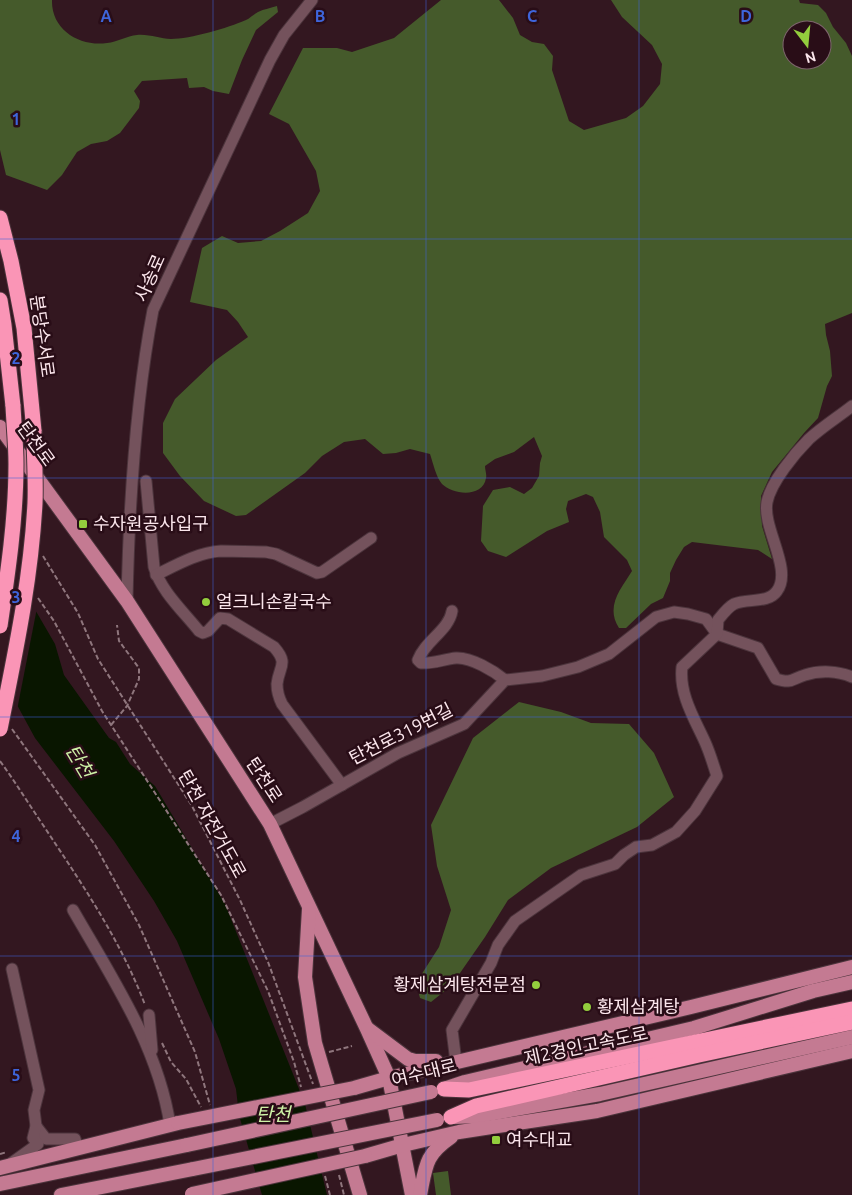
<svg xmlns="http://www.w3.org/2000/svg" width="852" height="1195" viewBox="0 0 852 1195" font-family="Ubuntu,'Noto Sans KR',sans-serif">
  <rect width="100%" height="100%" fill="#331720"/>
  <g fill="#455a2b" fill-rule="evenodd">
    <path d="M0 0H52C51 30 80 47 107 43 117 42 127 36 137 35 150 34 160 39 171 39 190 39 228 28 246 20 250 18 254 14 258 12 264 9 271 8 277 6L278 12 256 30 242 60 229 94 213 91 204 87 189 88 187 78 142 81 134 91 140 101 139 108 120 133 107 141 91 144 77 152 62 175 47 190 6 175 0 150Z"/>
    <path d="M441 0H499L513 18 520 35 532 42 544 44 553 56 552 70 569 121 584 130 626 118 643 106 660 84 662 64 652 45 622 17 611 0H799L800 3 818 5 826 13 833 27 846 43 852 56V313L825 324 826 335 830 351 832 376 827 386 818 418 804 433 772 472 761 496 762 526 772 559 758 550 692 542 684 547 676 560 670 573V581L663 598 651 604 626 628H619C605 606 621 589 632 571L627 560 604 537 600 512 593 497 586 494 568 501 566 509 569 522 547 531 506 557 488 551 481 541 483 506 493 490 510 487 524 494 532 488 539 476 540 463 542 456 534 437 514 452 495 459 485 466C485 470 487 475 486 478 483 498 453 495 442 484 436 477 433 463 430 454L410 449 396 453 383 454 365 439 344 442 322 456 305 473 246 515 236 516 204 501 180 476 163 453V423L175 399 216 360 248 337 238 322 227 310 190 302 202 248 222 236 238 243 261 241 280 231 308 213 320 191 316 171 289 124 269 114 303 48H337L352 52 394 38ZM792 30H822V60H792Z"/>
    <polygon points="519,702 561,712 591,723 629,724 654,753 674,797 637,827 551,868 508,900 485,937 451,986 431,1002 420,998 416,983 439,947 451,910 437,866 431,825 473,738"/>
    <polygon points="448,1171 451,1195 436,1195 433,1173"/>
  </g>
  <polygon fill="#091600" points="0,559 37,613 55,644 64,675 109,738 116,742 130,764 155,786 225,904 305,1104 327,1195 262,1195 239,1115 236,1089 219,1039 177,941 154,901 114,841 35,738 16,703"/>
  <polygon fill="#331720" points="0,557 37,608 17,710 0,680"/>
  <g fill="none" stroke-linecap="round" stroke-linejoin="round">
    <g stroke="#4c343c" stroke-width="13">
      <g id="minor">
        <path d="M146 481 154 567C161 591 183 611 199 631L203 633 208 631 220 618 228 619 274 647C289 664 279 666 277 684 277 691 279 698 282 704L342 785"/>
        <path d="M156 575C176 565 199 552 221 551L266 552 276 554 317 573 322 572 371 538"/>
        <path d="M127 601C129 506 135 404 153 310L270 60 284 35 312 0"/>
        <path d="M452 611C449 630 425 641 418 660L421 663C433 664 444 659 456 658 471 657 494 671 505 680"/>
        <path d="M270 824 303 807 398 753 464 724 505 680 542 676 578 667 609 654 656 617 674 612 688 614 706 619 717 634 758 648 776 679C793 684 791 679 805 675 820 670 838 671 852 677"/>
        <path d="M73 910C112 978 158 1046 170 1125"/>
        <polyline points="149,1015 152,1050"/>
        <path d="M456 1062 452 1030 491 963 498 945 515 921 581 875 615 864 624 855 636 847 652 845 676 832 695 811 717 776C713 764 710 753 705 742 694 718 679 694 682 667L717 634 718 620C722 615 728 607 734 604 747 598 768 604 777 591 793 569 762 528 767 502 771 482 795 453 809 439 822 427 838 417 852 406"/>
        <polyline points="36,1126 46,1139 75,1139 78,1148"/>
        <polyline points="10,1164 38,1144 33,1138 36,1126 34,1110 39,1090 12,969"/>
      </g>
    </g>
    <g stroke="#4c343c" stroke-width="16">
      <g id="major">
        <polyline points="0,427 127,601 270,824 367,1029 389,1078 412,1195"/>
        <polyline points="309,909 305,977 315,1043 360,1195"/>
        <polyline points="368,1029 408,1059 415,1061 436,1061"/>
        <polyline points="354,1088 389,1078 691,1007 852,967"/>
        <polyline points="447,1088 465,1082 694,1028 813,991 852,982"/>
        <polyline points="454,1117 477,1116 600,1094 852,1037"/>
        <polyline points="365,1156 403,1145 459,1132 597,1111 852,1051"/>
        <polyline points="0,1168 178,1123"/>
        <polyline points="0,1184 187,1145"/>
        <polyline points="61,1195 193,1169"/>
        <path d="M420 1195C426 1165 425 1155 451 1137"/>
      </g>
    </g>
    <g stroke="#4c343c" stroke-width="17">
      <g id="highway">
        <polyline points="0,218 11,261 24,328 34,431"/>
        <polyline points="0,300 4,325 13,406"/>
        <polyline points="444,1089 469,1090 852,1009"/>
        <polyline points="451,1117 476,1106 699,1055 852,1022"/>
      </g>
    </g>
    <g stroke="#8f767d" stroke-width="2" stroke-dasharray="5 2.5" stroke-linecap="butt">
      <polyline points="43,556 78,613 98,659 192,806 240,900 268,962 313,1084"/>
      <polyline points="38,598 54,621 102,711 221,895 268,991 294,1062 301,1087"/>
      <polyline points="111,725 127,706 139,679 139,668 119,641 117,625"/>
      <polyline points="12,729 95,845 139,925 195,1052 210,1105"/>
      <path d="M0 761C16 783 30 806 45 828 82 884 121 941 145 1005"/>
      <polyline points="162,1043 171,1062 186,1079 201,1107"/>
      <polyline points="329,1052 352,1046"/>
      <polyline points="0,1154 7,1152"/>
      <polyline points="339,1175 344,1195"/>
      <polyline points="325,1176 330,1195"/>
    </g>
    <use href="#minor" stroke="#74525c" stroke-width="11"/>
    <use href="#major" stroke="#c47a92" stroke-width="14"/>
    <use href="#highway" stroke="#fa95b6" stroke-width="15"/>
    <g stroke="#4c343c" stroke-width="16" stroke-linecap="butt">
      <g id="major-bridge">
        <polyline points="178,1123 354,1088"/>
        <polyline points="187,1145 431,1092"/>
        <polyline points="193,1169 437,1120"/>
        <polyline points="192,1194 365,1156"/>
      </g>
    </g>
    <g stroke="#4c343c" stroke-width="17" stroke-linecap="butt">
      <g id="highway-bridge">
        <path d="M0 626C8 572 16 518 16 464 16 445 14 426 13 406"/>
        <path d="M0 729C15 654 31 580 35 503 36 479 34 455 34 431"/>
      </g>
    </g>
    <use href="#major-bridge" stroke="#c47a92" stroke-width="14"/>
    <use href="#highway-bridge" stroke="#fa95b6" stroke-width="15"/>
  </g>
  <path fill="none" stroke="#3e65db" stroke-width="1" stroke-opacity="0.55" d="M213 0V1195M426 0V1195M639 0V1195M0 239H852M0 478H852M0 717H852M0 956H852"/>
  <g fill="#93cd3d" stroke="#290d17" stroke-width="2">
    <rect x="78" y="519" width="10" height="10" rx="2.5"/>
    <circle cx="206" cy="602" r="5"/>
    <circle cx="536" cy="985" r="5"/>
    <circle cx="587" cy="1007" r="5"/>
    <rect x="491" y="1135" width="10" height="10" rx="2.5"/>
  </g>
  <g text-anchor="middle" stroke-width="5" stroke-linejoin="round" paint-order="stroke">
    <g font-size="18" fill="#fbe6ec" stroke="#290d17">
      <text transform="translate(150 278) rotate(-66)" y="6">사송로</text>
      <text transform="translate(42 336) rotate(82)" y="6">분당수서로</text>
      <text transform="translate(36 444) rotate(54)" y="6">탄천로</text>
      <text transform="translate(401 734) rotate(-27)" y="6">탄천로319번길</text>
      <text transform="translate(264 780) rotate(57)" y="6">탄천로</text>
      <text transform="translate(212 824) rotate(61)" y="6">탄천 자전거도로</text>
      <text transform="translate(586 1046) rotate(-12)" y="6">제2경인고속도로</text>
      <text transform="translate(424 1073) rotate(-14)" y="6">여수대로</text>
    </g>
    <g font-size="18" fill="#fbe6ec" stroke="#290d17" text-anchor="start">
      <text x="93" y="530">수자원공사입구</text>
      <text x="216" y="608">얼크니손칼국수</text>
      <text x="526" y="991" text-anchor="end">황제삼계탕전문점</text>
      <text x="597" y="1013">황제삼계탕</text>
      <text x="506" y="1146">여수대교</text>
    </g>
    <g font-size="19" font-style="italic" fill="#cef2a7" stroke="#290d17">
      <text transform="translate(80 761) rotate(59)" y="7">탄천</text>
      <text x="273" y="1121">탄천</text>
    </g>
  </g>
  <g font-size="16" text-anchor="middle" font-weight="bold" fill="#3e65db" stroke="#290d17" stroke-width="5" stroke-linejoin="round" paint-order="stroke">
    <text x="106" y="22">A</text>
    <text x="320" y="22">B</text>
    <text x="532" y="22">C</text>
    <text x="746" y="22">D</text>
    <text x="16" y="125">1</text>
    <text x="16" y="364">2</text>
    <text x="16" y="603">3</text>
    <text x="16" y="842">4</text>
    <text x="16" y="1081">5</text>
  </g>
  <g transform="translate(807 45) rotate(164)"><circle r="24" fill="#290d17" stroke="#7d646c"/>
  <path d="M0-4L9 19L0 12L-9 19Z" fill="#93cd3d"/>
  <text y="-8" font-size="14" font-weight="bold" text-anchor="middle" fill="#fbe6ec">N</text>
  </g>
</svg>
